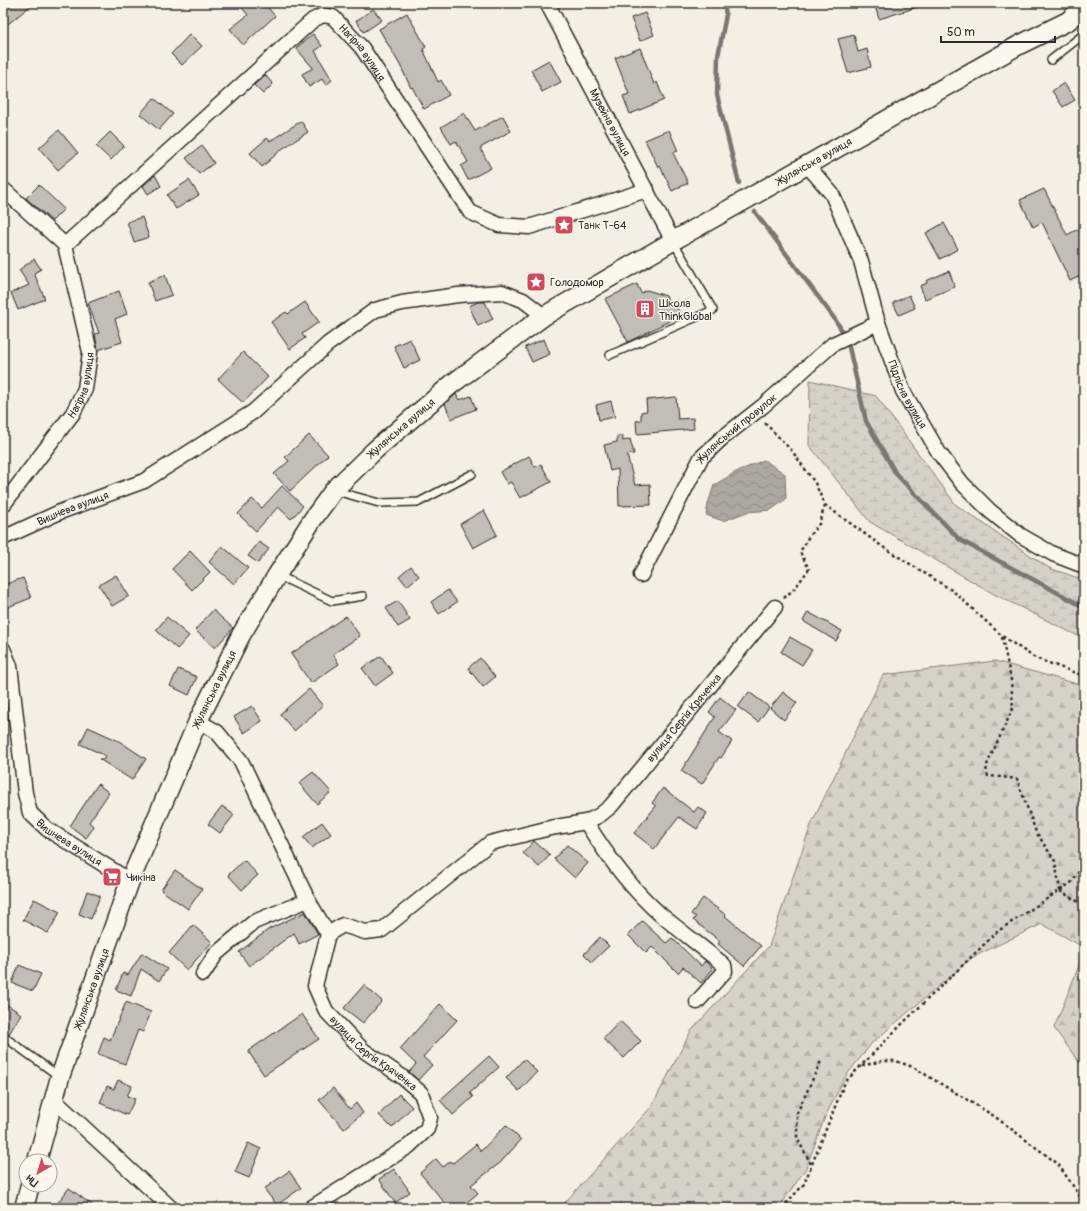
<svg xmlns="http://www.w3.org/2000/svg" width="1087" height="1211" viewBox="0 0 1087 1211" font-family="Pangolin,sans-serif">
  <defs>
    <pattern id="forest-firs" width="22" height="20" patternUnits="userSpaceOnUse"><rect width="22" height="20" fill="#d5d2c9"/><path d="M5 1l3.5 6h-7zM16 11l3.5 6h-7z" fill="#b7b4ad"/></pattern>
    <pattern id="wetland-marsh" width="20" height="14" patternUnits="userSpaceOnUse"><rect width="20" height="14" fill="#d5d2c9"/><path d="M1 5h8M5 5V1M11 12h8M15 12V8" fill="none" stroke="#b7b4ad"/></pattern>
    <pattern id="water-waves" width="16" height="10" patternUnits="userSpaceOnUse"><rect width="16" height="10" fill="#aca9a2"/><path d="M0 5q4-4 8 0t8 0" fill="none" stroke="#8c8a84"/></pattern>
  </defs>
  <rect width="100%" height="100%" fill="#f3efe4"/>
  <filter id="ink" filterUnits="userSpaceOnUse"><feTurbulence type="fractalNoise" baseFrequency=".025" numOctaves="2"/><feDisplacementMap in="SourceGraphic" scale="8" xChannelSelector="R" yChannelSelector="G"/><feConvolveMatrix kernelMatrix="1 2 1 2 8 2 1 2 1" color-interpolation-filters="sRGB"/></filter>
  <g filter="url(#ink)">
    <polygon fill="url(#forest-firs)" stroke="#807e7a" points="995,661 1084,686 1084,1069 1054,1028 1078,968 1083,947 1042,924 973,957 872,1043 845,1077 825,1117 806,1168 779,1208 560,1208 652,1106 691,1031 769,946 811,825 883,675"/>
    <polygon fill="url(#wetland-marsh)" stroke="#807e7a" points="810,380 876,396 956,505 1049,568 1084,580 1084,639 994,594 870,522 809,445"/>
    <polygon fill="url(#water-waves)" stroke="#787772" points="764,460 785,474 786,499 771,510 747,512 723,521 706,515 708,504 714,485 736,472"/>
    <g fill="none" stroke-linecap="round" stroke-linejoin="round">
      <g stroke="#787772" stroke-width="4.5">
        <polyline points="724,3 726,15 718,56 717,95 739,183"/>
        <polyline points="755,212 834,318 843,332"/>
        <polyline points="848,343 866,421 896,474 960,540 1084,607"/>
      </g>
    </g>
    <g fill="#c0beb6" stroke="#2b2b2b">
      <polygon points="3,3 34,3 3,28"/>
      <polygon points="238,3 264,3 275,16 243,45 230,29 248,15"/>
      <polygon points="874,3 921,3 921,6 879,19"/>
      <polygon points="373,9 382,20 364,32 356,21"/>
      <polygon points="407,13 426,47 423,49 438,82 441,80 449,95 424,109 412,87 411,88 400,65 379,29"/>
      <polygon points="645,13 654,35 640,41 631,18"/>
      <polygon points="190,34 202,46 182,65 171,54"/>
      <polygon points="313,34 322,46 315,51 332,80 326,85 322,79 309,87 302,74 313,68 296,48"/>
      <polygon points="854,35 858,52 867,49 871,67 848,73 838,39"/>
      <polygon points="640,48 654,84 657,82 664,100 630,114 623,96 629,94 615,58"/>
      <polygon points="549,60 561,82 542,92 531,70"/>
      <polygon points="265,75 273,84 263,94 254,85"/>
      <polygon points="1064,83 1075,100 1063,107 1052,91"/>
      <polygon points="154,98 173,114 159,130 140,114"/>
      <polygon points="464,113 475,131 503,116 511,131 480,148 491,168 468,180 461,166 468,162 456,141 451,144 441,127"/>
      <polygon points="301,121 308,132 282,149 262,167 250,153 267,138 270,141"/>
      <polygon points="59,130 78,153 58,170 39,148"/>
      <polygon points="669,130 678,151 673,153 688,183 672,191 660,166 658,167 645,140"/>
      <polygon points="110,132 124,146 111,160 96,146"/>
      <polygon points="202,146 214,163 199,174 186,158"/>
      <polygon points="155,175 161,186 148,194 143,186"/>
      <polygon points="189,180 199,195 176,209 167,195"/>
      <polygon points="39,185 64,209 52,221 26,198"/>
      <polygon points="1044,189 1067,235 1078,229 1084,241 1084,274 1070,281 1042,222 1033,227 1020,200"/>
      <polygon points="142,217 149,237 134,242 127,222"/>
      <polygon points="944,223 958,249 940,259 926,233"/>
      <polygon points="34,259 41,269 34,273 45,299 18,310 11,293 29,285 19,270"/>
      <polygon points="949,271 955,287 925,299 920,286 927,283 926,281"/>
      <polygon points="165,275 172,295 155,301 148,282"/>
      <polygon points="637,284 641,293 647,290 666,296 670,304 675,304 681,315 628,342 605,299"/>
      <polygon points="119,291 127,314 115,319 122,342 98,350 95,334 99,333 88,303"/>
      <polygon points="909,295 915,308 899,315 893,303"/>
      <polygon points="305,302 319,322 302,334 305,338 290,349 271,322 286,312 288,314"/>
      <polygon points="478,302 485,302 493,319 478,326 469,306"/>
      <polygon points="410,339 420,360 404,368 394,346"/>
      <polygon points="544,339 550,354 532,362 525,347"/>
      <polygon points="243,352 268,377 243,403 218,379"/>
      <polygon points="456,394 459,400 471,396 476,409 451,419 445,404"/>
      <polygon points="676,397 678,419 693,418 694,429 637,434 636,421 641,420 641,412 647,411 646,400"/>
      <polygon points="611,401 615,417 599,420 596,405"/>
      <polygon points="309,435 328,455 290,491 274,474 289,461 285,457"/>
      <polygon points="617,436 622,436 623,441 630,439 634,454 627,455 635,485 650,484 651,505 619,506 618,469 610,471 604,445 617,442"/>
      <polygon points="529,456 535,467 541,464 551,482 520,498 511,482 507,484 500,472"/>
      <polygon points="282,486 303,506 291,519 278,507 256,531 238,514 252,499 262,508"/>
      <polygon points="484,510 497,535 473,548 460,524"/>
      <polygon points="259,542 269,549 258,563 248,556"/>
      <polygon points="222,546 248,568 234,584 209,562"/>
      <polygon points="190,551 210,572 192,590 172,569"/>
      <polygon points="411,566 419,576 407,586 399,576"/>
      <polygon points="116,575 129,596 112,606 99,585"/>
      <polygon points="23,578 31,598 3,609 3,585"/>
      <polygon points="448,590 457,602 439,614 431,602"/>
      <polygon points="398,601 410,620 398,627 386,608"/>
      <polygon points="213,610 233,628 215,648 195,630"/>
      <polygon points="808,612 842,631 836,641 803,621"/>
      <polygon points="346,616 360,636 333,654 339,664 311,683 291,654"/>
      <polygon points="167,617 189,636 177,649 156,630"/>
      <polygon points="790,637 812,650 802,665 781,652"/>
      <polygon points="381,656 393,673 375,686 362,668"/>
      <polygon points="480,658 495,677 483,687 468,668"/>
      <polygon points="178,669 197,677 189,695 170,686"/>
      <polygon points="309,689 323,706 294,731 280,714"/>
      <polygon points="749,692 769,707 758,722 738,707"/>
      <polygon points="783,692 797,703 784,720 770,708"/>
      <polygon points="720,697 736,710 719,732 732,741 721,758 719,757 702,784 681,771 715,717 709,712"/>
      <polygon points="252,706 262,721 244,733 234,717"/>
      <polygon points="88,727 119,741 146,759 132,780 99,759 104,759 106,756 80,744"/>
      <polygon points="313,772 331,792 317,804 299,783"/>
      <polygon points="98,784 109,793 89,822 94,827 86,838 70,826"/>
      <polygon points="663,788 694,812 698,807 707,813 697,829 679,817 654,849 634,833 656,806 652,803"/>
      <polygon points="222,806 234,815 220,833 208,824"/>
      <polygon points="322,822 331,834 312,848 303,837"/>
      <polygon points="534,841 550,855 539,867 523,853"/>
      <polygon points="567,845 588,863 575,878 554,859"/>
      <polygon points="244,860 258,875 242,890 228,875"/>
      <polygon points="175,870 202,889 188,909 161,890"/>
      <polygon points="87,891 100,896 91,919 79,914"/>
      <polygon points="703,898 726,915 725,916 761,946 744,966 718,944 720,941 693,920 696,917 691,914"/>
      <polygon points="34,899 60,912 48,933 23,920"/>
      <polygon points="305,912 318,934 299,944 294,933 249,966 239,952 269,929"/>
      <polygon points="642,921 666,943 672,938 701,966 705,961 713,969 701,983 683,967 678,973 652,947 646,953 628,935"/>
      <polygon points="193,925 212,942 187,970 169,953"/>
      <polygon points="600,937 609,946 592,962 584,954"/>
      <polygon points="142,953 167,969 159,981 141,969 131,996 116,990 123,973 128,975"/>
      <polygon points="19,965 41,974 33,991 12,983"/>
      <polygon points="364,985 382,1001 363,1023 344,1008"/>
      <polygon points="3,1002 21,1014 9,1034 3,1031"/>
      <polygon points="126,1002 151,1012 143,1032 138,1030 125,1064 98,1054 104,1037 110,1040"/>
      <polygon points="440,1004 457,1020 423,1057 432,1065 418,1080 409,1072 416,1064 400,1049"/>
      <polygon points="302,1014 319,1039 264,1075 248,1051"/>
      <polygon points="620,1021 641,1041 624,1058 603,1039"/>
      <polygon points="489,1056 499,1067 470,1093 473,1097 453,1115 440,1100"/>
      <polygon points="524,1059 537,1072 519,1091 506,1078"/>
      <polygon points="118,1080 132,1086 127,1096 135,1099 127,1115 100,1103 107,1086 114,1089"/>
      <polygon points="333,1088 350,1109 356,1103 363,1113 344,1129 319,1100"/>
      <polygon points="399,1094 412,1107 392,1128 379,1115"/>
      <polygon points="506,1125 521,1140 500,1163 471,1185 478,1193 460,1208 449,1208 420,1173 436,1159 443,1167 451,1161 453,1163 476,1144 481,1151"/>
      <polygon points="248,1143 261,1149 249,1178 235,1172"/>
      <polygon points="394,1169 410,1192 395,1203 379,1179"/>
      <polygon points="289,1171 301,1188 277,1205 264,1189"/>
      <polygon points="69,1188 96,1208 54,1208"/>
    </g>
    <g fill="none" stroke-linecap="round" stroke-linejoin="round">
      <g stroke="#2b2b2b" stroke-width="10">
        <g id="service">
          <polyline points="1051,60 1084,34"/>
          <polyline points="610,355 713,310 673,241"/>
          <polyline points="336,491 379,503 419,502 472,474"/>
          <polyline points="277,575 332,601 363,596"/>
          <polyline points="3,1036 60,1077"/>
        </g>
      </g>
      <g stroke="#2b2b2b" stroke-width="17">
        <g id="minor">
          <path id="s1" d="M547 3 673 241"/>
          <path id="s2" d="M807 165 832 194 861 261 878 323 903 391 939 453 962 483 990 511 1020 535 1053 554 1084 566"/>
          <path id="s3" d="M3 189 65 245 313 20 323 15 333 17 362 48 470 212 499 225 529 227 647 190"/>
          <path id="s4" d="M3 505 73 413 85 389 90 352 65 245"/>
          <path id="s5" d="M3 538 60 512 144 481 253 412 328 344 375 310 402 303 458 295 502 292 523 300 544 316"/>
          <path id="s6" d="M641 575 701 458 721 439 763 406 833 344 878 323"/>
          <path id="s7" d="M3 649 10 666 25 793 30 813 47 829 130 881"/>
          <path id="s8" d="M198 721 217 732 241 761 308 900 328 934 315 986 326 1011 363 1050 401 1076 421 1093 430 1118 427 1129 409 1146 311 1208"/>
          <path d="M586 822C607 856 631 889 661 915 682 932 703 948 724 965L725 971 697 1002"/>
          <path id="s9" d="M328 934 343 925 365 932 382 930 490 843 550 828 586 822 600 815 611 806 775 607"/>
          <polyline points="203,974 216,954 254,922 308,900"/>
          <polyline points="54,1100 171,1208"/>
        </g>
      </g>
      <g stroke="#2b2b2b" stroke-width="21">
        <g id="tertiary">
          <path id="s10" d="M37 1161 60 1077 130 881 198 721 241 635 277 575 313 519 334 490 375 450 452 384 544 316 673 241 1019 45 1068 21 1084 7"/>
          <polyline points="24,1208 30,1185"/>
        </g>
      </g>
      <g stroke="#2b2b2b" stroke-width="2.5" stroke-dasharray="3 3" stroke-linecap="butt">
        <polyline points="765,423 792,451 815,483 825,505 883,547 953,591 1002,636 1035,658 1084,676"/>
        <polyline points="784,598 795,588 809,569 800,552 809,536 819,524 825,505"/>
        <polyline points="1002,637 1011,680 1013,708 986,767 988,776 1002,777 1017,779 1036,832 1055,861 1060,891"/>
        <polyline points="1060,891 1084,905"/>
        <polyline points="862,1066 882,1061 896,1061 913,1067 994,1116 1058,1164 1084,1202"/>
        <polyline points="811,1164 797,1138 797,1113 821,1061"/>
        <polyline points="782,1208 804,1184 845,1082 903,1023 998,931 1065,887 1072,882 1084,864"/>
      </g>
      <use href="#service" stroke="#fbf7ec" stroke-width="7"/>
      <use href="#minor" stroke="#fbf7ec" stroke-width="14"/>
      <use href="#tertiary" stroke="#fbf7ec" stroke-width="18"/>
    </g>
  </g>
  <defs>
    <g id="sight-square" transform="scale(1)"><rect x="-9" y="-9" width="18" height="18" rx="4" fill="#d1495b" stroke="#fbf7ec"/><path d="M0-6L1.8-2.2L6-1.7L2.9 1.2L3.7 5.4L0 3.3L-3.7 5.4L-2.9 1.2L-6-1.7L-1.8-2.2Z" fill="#fff"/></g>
    <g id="building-square" transform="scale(1)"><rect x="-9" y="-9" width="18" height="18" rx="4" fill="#d1495b" stroke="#fbf7ec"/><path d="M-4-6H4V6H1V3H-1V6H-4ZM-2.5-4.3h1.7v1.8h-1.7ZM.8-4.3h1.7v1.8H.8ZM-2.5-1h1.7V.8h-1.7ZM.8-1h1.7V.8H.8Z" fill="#fff"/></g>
    <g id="supermarket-square" transform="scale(1)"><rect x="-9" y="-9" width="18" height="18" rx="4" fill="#d1495b" stroke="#fbf7ec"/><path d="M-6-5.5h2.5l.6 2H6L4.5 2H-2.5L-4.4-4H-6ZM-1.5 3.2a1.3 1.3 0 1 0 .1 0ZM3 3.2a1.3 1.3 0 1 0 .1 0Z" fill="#fff"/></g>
  </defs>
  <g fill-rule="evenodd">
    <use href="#sight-square" x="564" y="225"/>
    <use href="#sight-square" x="536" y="282"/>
    <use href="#building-square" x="645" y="309"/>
    <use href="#supermarket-square" x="112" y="877"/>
  </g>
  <g text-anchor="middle" stroke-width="3" stroke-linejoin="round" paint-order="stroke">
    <g font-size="11" fill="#2b2b2b" stroke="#fbf7ec">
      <text dy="4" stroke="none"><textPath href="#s3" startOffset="486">Нагірна вулиця</textPath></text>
      <text dy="4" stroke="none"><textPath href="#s1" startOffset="135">Музейна вулиця</textPath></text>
      <text dy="4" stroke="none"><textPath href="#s10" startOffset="1322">Жулянська вулиця</textPath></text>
      <text dy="4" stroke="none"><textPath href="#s4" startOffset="145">Нагірна вулиця</textPath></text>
      <text dy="4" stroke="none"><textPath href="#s2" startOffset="253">Підлісна вулиця</textPath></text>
      <text dy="4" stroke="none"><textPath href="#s10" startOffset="829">Жулянська вулиця</textPath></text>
      <text dy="4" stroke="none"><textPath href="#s6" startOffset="178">Жулянський провулок</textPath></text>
      <text dy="4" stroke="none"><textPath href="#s5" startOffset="76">Вишнева вулиця</textPath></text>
      <text dy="4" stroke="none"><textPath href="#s10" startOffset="505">Жулянська вулиця</textPath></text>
      <text dy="4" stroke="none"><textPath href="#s9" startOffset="439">вулиця Сергія Кряченка</textPath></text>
      <text dy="4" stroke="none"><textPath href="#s7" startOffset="216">Вишнева вулиця</textPath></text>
      <text dy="4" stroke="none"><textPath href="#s10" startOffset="181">Жулянська вулиця</textPath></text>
      <text dy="4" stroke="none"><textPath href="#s8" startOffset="398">вулиця Сергія Кряченка</textPath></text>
    </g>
    <g font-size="11" fill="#2b2b2b" stroke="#fbf7ec" text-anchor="start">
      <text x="578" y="229">Танк Т-64</text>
      <text x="550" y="286">Голодомор</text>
      <text x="659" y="307">Школа<tspan x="659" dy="13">ThinkGlobal</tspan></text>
      <text x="126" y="881">Чикіна</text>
    </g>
  </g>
  <rect width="1087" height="1211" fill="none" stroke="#fbf7ec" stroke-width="16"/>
  <rect x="8" y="8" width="1071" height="1195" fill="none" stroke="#2b2b2b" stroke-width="1.5" filter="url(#ink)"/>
  <g transform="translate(38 1173) rotate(218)"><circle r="19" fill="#fbf7ec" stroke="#a8a59f"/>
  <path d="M0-3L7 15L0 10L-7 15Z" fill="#d1495b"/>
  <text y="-6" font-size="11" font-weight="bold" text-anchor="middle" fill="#2b2b2b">Пн</text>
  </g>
  <path d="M941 36v6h114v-6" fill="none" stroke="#2b2b2b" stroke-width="2"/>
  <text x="947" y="36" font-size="12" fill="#2b2b2b" stroke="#fbf7ec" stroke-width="3" paint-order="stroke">50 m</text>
</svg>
